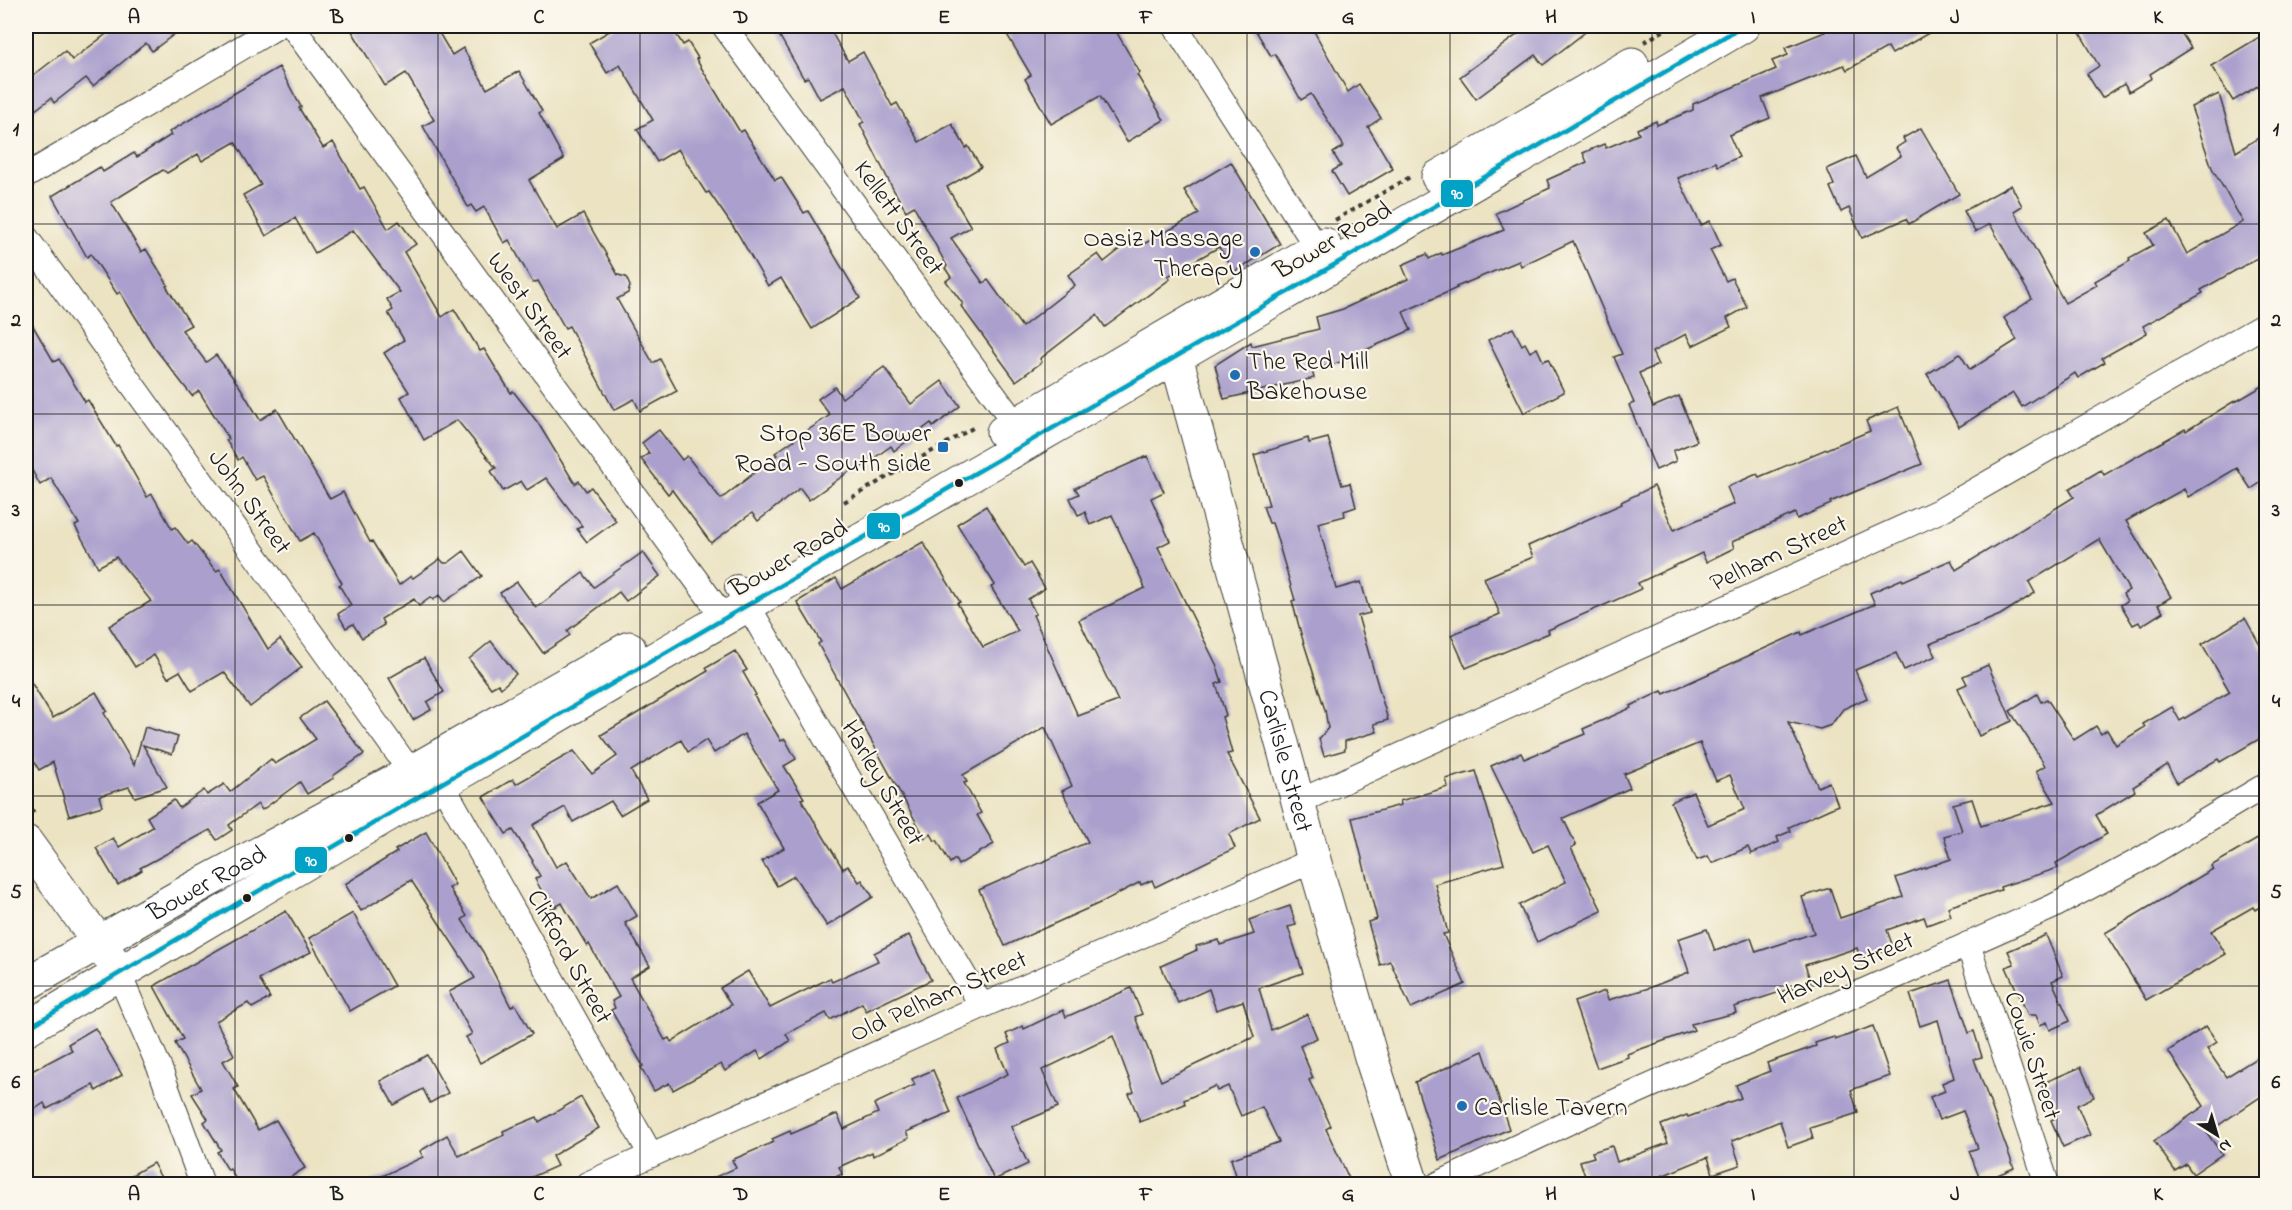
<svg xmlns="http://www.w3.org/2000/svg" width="2292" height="1210" viewBox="0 0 2292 1210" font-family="'Indie Flower',sans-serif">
  <rect width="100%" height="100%" fill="#fbf7ec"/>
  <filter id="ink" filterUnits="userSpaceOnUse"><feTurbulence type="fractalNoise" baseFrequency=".0167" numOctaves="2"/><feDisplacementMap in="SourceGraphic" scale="12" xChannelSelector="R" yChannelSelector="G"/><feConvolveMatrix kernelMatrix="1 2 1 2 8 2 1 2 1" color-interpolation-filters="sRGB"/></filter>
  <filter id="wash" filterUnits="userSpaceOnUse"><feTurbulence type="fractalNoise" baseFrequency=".008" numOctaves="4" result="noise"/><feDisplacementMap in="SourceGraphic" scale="24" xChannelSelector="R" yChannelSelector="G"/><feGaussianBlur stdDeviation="1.35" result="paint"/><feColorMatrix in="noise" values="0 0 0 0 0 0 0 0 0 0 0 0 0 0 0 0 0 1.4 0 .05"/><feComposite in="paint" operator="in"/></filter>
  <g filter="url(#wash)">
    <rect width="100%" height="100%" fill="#ebe3c2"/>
    <g id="blocks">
      <g fill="#aba0cd">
        <polygon points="117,26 185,26 152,51 146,43 93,86 86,78 54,103 51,98 26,117 26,81 65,51 72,60"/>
        <polygon points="349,26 435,26 452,55 463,48 487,89 519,71 542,111 539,113 564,159 529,180 557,229 583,214 618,275 626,277 630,286 628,293 617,299 653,363 660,359 677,391 640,411 634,399 614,410 569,326 565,328 538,281 533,283 509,240 504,243 484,207 476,212 471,205 468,207 423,126 434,120 406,73 385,86"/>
        <polygon points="618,26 671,26 683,45 688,42 698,58 696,59 740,132 744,130 775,180 781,177 804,213 808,211 860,298 812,329 781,278 768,286 738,234 709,192 706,193 678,149 657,162 637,129 653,120 620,65 607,73 589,43"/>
        <polygon points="774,26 828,26 848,61 863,52 892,106 897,103 919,142 952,124 966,148 968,146 981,167 947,187 971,227 951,238 983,283 988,280 1022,327 1075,285 1068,275 1098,254 1104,262 1132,240 1138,247 1199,214 1184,190 1231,162 1280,244 1234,272 1219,247 1168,276 1170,279 1105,327 1097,315 1040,359 1042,362 1016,381 961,306 963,304 946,281 951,277 945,268 947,266 914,206 906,211 893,189 860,124 864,122 845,86 820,99 808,77 804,79"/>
        <polygon points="1002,26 1113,26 1140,73 1137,75 1164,120 1127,142 1100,96 1051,124 1025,79 1031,75"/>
        <polygon points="1253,26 1311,26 1348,92 1359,84 1381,118 1368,127 1393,169 1347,196 1332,171 1341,166 1333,153 1344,146 1311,94 1301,100 1275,54 1271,56"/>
        <polygon points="1512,26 1593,26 1543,65 1535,55 1476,99 1460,77 1518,34"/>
        <polygon points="1821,26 1941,26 1892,54 1888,47 1847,70 1844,65 1762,98 1770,118 1729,135 1739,157 1718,166 1716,162 1678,178 1701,225 1710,221 1721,245 1710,250 1726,281 1732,278 1747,307 1727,318 1731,327 1692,346 1686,334 1652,352 1658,365 1639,373 1653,407 1679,396 1697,441 1673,451 1676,461 1656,470 1629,405 1634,403 1614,357 1622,354 1573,241 1521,266 1519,261 1456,287 1457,288 1403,312 1411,330 1361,352 1362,356 1312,370 1314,378 1224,399 1215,365 1251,342 1252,346 1319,329 1316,317 1343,309 1408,279 1402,265 1427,254 1429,259 1441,253 1442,255 1504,230 1496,213 1550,188 1547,180 1587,162 1583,153 1604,144 1606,148 1639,134 1637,129 1656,121 1657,125 1693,110 1693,104 1776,69 1772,61 1788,55 1785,48 1825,32"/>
        <polygon points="2076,26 2177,26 2191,48 2150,74 2152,78 2129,92 2124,84 2102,98 2087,74 2099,66"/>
        <polygon points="2266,33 2266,81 2233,101 2211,66"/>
        <polygon points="279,67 301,107 299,108 323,148 333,142 360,189 364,187 388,229 399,221 416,244 404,252 442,317 454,309 480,351 484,349 511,393 513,391 538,423 575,484 579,481 586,491 591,487 616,521 587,542 577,529 582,526 546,478 527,490 521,481 503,491 491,471 496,468 457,420 424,440 401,397 409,392 384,353 404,340 388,313 393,310 387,299 400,292 353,230 315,253 295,218 266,236 243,195 261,185 235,142 202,161 198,154 167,173 163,170 111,202 141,252 146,249 168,285 166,286 191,325 182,330 206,362 216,355 240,387 260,420 277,409 330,499 343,492 370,542 372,541 399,585 411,576 413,578 440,559 444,563 448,563 464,551 482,576 444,602 439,595 433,600 431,597 419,606 414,599 381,619 384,625 362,638 353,624 346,628 338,614 351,605 339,585 342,583 314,533 300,541 263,476 255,480 242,457 238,460 226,440 229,439 199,391 192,396 154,347 120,292 117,294 91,254 87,257 52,196 100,167 103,172 134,153 137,157 171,135 169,132"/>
        <polygon points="2219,94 2236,152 2266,133 2266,253 2201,290 2203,293 2143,326 2147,333 2102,358 2105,362 2078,378 2075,373 2022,407 2013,393 1959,427 1927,374 1960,354 1970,370 2017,340 2004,318 2032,299 1990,224 1975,232 1964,211 2011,185 2022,206 2014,211 2065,303 2097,285 2095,281 2130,261 2129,258 2153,245 2146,233 2169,220 2187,254 2243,222 2212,168 2191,107"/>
        <polygon points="1921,128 1959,194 1909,224 1906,219 1862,238 1849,208 1841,212 1830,187 1834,185 1827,169 1856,156 1866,177 1901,156 1896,148 1905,142 1903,138"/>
        <polygon points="26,314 54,362 59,359 85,402 88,400 116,446 118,445 147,497 152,494 172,529 175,527 188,544 192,541 216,571 220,569 268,649 280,639 302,667 250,707 224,672 192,691 180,671 168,678 154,655 135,667 109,626 151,601 116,557 98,567 75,526 79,524 51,478 40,485 26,459"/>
        <polygon points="1513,328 1522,345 1525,343 1530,352 1537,348 1543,361 1548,359 1564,392 1524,413 1488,340"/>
        <polygon points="884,367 911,404 942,381 960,406 933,427 931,423 894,451 891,446 856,471 854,468 809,500 800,488 758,521 752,513 711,543 672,490 668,494 641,459 649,453 642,443 659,430 682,460 687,456 721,499 777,455 775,453 830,415 818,399 835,387 842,398"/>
        <polygon points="2266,384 2266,479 2251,489 2237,468 2188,497 2184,489 2126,521 2171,597 2158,605 2163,612 2141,626 2139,622 2133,625 2121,605 2127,601 2123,594 2129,590 2099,539 2029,582 2035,593 2000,615 1930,644 1936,656 1904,670 1896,653 1855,670 1867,698 1843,709 1831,725 1820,729 1788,722 1818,787 1829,782 1838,805 1789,827 1791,831 1777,837 1779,842 1751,854 1748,847 1712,863 1708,856 1697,860 1671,802 1693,792 1708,825 1745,809 1730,775 1716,781 1700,743 1624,774 1630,788 1563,818 1576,845 1571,848 1602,911 1537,942 1519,905 1566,882 1548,845 1533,852 1491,766 1521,753 1524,759 1585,734 1583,729 1631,708 1630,706 1662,691 1664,694 1801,632 1802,635 1875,604 1870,593 1902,579 1903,581 1951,560 1956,570 2074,497 2069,489 2101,470 2104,475 2185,429 2186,431 2236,400 2237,401"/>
        <polygon points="1898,407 1922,464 1830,502 1831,504 1797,519 1795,513 1732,542 1734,548 1706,562 1702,553 1638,583 1641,589 1548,630 1549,633 1466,668 1451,635 1500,614 1484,578 1533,557 1528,546 1622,504 1621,502 1654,486 1674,530 1734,504 1727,487 1757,474 1759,477 1870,431 1866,421"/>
        <polygon points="1308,438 1309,443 1328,438 1342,485 1350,483 1356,507 1344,511 1345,516 1318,523 1336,589 1361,582 1370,613 1358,616 1388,720 1374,724 1377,732 1345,741 1345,750 1324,756 1319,739 1328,728 1325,710 1302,637 1292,601 1295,600 1276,535 1272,523 1269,523 1263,506 1269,505 1254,455"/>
        <polygon points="1147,456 1164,492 1151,498 1170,541 1158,547 1217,666 1222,682 1216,684 1226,715 1222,717 1232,753 1227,754 1260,818 1229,834 1235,848 1155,887 1152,880 1141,885 1140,882 1102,902 1005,946 979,890 1088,842 1062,791 1072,786 1045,727 963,775 967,782 964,783 981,813 977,815 994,844 958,865 955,859 950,863 937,840 935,841 931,834 925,838 818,644 821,642 797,602 836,578 842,589 923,542 960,602 957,603 983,647 1018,631 991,587 995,585 957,524 986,506 1024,567 1030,563 1045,588 1028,599 1036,614 1033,615 1078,716 1118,701 1079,620 1145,588 1112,515 1090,525 1085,512 1078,515 1070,498 1079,494 1075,488"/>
        <polygon points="643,552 660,576 626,601 619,592 567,631 570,635 543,653 500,593 517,582 536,608 583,573 594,587"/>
        <polygon points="2245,618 2266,656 2266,735 2220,762 2218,759 2177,783 2167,765 2133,787 2135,791 2096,815 2107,834 2056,863 2058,868 2000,887 2001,890 1948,907 1951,916 1927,925 1924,917 1887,930 1893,947 1860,959 1857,948 1805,965 1811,982 1734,1007 1736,1013 1691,1024 1694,1030 1627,1054 1628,1057 1597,1068 1574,1002 1605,991 1608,1000 1649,988 1689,972 1678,939 1707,929 1715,951 1751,938 1756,952 1814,933 1802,897 1830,888 1840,918 1903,897 1896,878 1951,859 1944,836 1962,831 1953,804 1972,799 1981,826 2055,802 2036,771 2045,766 2042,760 2010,711 2037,694 2041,702 2047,699 2074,740 2096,726 2101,734 2107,730 2116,745 2145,727 2143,724 2172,707 2180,721 2230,692 2202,644"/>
        <polygon points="491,641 516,674 501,688 498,684 491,688 469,659"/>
        <polygon points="735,651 747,670 743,672 756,695 754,696 781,741 785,739 796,759 784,766 804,798 801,799 843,869 848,866 859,882 862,880 873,897 827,926 794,876 777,886 762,861 784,848 757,802 778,790 744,734 714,753 706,740 688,752 681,740 631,771 647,799 620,815 611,801 573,822 565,807 533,825 556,867 567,861 591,899 618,883 637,916 625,923 650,966 630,978 665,1040 669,1038 671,1042 731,1005 720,988 748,971 770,1008 830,978 832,982 878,961 874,953 909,935 931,980 866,1011 862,1003 830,1020 826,1013 786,1034 790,1041 762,1059 757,1051 725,1071 721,1064 673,1090 669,1083 654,1091 641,1067 643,1066 611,1010 615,1008 612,1001 619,997 589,944 587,946 562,903 552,909 535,879 540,876 532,862 533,861 513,830 506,834 483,797 513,779 516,784 574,751 592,774 617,756 601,735 708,671 706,668"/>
        <polygon points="424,658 444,692 427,702 431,710 413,720 389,678"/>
        <polygon points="1988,665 2012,721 1979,736 1958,688 1967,684 1963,676"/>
        <polygon points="26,674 53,718 96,692 107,711 104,713 134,765 145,727 178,737 172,754 143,745 167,787 135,797 129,787 99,796 102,806 69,816 53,762 39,770 26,747"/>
        <polygon points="324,701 364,754 333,776 334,778 307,794 300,782 262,810 258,804 229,825 232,830 217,840 210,830 140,868 142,870 118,885 96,848 113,838 119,847 153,827 147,817 174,800 179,808 204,790 207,795 224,784 230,792 271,759 275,764 316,739 300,718"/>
        <polygon points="1476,771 1504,864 1435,884 1448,933 1443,934 1465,984 1411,1008 1390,961 1380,965 1368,922 1377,919 1352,818 1401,805 1400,801 1448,787 1446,779"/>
        <polygon points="426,832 455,885 449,888 467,916 462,920 483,952 511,1007 515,1004 532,1034 480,1063 466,1037 472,1034 449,992 475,978 411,880 361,911 345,884 397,852 395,850"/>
        <polygon points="2266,834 2266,903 2255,910 2253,907 2211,931 2226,954 2146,1000 2105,933 2213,869 2211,866"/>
        <polygon points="1290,906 1296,925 1288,927 1303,973 1259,988 1271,1030 1307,1014 1317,1038 1300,1046 1313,1078 1309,1080 1331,1126 1326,1129 1352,1185 1239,1185 1231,1159 1279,1142 1262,1107 1241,1116 1228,1086 1217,1091 1215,1086 1184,1100 1185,1104 1140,1122 1129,1094 1134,1092 1113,1036 1042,1070 1058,1107 1011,1127 1028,1164 994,1180 957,1098 1008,1074 997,1049 1010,1043 1006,1034 1023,1026 1024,1029 1063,1010 1066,1017 1131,988 1142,1014 1135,1017 1161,1081 1254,1037 1243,1001 1216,1010 1209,989 1178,1003 1161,966 1197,950 1196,946 1219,940 1220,945 1254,934 1249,920"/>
        <polygon points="286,911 311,952 259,979 270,998 252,1008 248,1003 216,1021 234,1055 223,1061 238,1087 234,1089 258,1130 276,1120 305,1168 278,1185 239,1185 230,1169 228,1170 217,1152 221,1150 204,1122 208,1119 192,1094 201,1089 175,1043 183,1039 154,986"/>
        <polygon points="353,913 394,986 350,1011 309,938"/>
        <polygon points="2046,935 2063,976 2052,981 2070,1021 2050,1030 2047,1022 2040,1025 2036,1015 2028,1015 2006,967 2014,964 2008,951"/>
        <polygon points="1951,980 1969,1033 1974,1031 1982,1057 1974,1059 2014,1168 1981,1182 1969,1151 1978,1148 1963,1111 1939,1120 1930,1097 1945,1091 1942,1083 1954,1078 1938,1020 1920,1026 1910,994"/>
        <polygon points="1873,1026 1890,1076 1851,1090 1858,1113 1810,1128 1813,1138 1788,1147 1780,1121 1732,1141 1740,1165 1713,1174 1708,1157 1659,1177 1661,1185 1588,1185 1580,1161 1594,1157 1592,1152 1612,1146 1617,1162 1668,1143 1661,1125 1687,1115 1688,1117 1741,1098 1736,1085 1770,1071 1767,1063 1816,1046 1815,1043 1834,1037 1835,1040"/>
        <polygon points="2206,1026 2217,1042 2207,1049 2226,1077 2266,1052 2266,1093 2207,1133 2222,1154 2193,1174 2186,1164 2175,1171 2154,1141 2204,1106 2168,1051"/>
        <polygon points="95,1028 122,1075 96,1091 93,1085 47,1109 44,1103 26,1115 26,1074 72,1050 68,1044"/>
        <polygon points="1483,1051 1509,1129 1440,1160 1415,1082"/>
        <polygon points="427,1055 448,1093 430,1103 423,1089 394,1105 380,1081"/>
        <polygon points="2081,1067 2094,1097 2077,1105 2090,1135 2063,1147 2051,1120 2055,1118 2041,1084"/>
        <polygon points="933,1070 951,1113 906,1132 909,1138 873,1156 872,1152 839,1167 842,1174 818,1185 697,1185 736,1168 732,1160 774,1142 772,1139 790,1131 791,1134 837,1114 844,1129 878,1113 874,1104 915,1085 912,1079"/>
        <polygon points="581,1097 599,1128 552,1156 557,1166 514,1185 363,1185 423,1157 420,1151 447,1135 459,1156 504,1135 503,1131 537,1117 539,1122"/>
        <polygon points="153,1163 165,1185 114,1185"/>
      </g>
    </g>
  </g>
  <g filter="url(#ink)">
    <use href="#blocks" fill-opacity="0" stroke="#3b3a35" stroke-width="1.5"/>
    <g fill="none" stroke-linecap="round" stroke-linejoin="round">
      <g stroke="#3b3a35" stroke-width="26">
        <g id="street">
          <polyline points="292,26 724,618"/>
          <polyline points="724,26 1024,436"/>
          <polyline points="1175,26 1326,262"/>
          <polyline points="26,176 278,26"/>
          <polyline points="26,237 411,772 442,784 651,1155"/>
          <polyline points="737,587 982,1006"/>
          <polyline points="1298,802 1941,510 2266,324"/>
          <polyline points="1968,944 2047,1184"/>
          <polyline points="119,974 160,1069 202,1184"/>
          <polyline points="587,1184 982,1006 1314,860"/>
          <polyline points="1438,1184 1578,1118 2052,907 2138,861 2266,785"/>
        </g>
      </g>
      <g stroke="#3b3a35" stroke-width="35">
        <g id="secondary">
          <polyline points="1438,177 1632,64"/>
          <path id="s1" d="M1171 338 1314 860 1371 1057 1412 1184"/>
          <polyline points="1003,432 1324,244"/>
          <polyline points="26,842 111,959"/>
          <path id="s2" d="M26 984 189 891 411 772 629 648"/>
          <path d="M26 1029C595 689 1172 362 1743 26"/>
        </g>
      </g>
      <g stroke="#3b3a35" stroke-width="4" stroke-dasharray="4.5 4.5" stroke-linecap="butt">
        <polyline points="1644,42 1672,26"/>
        <polyline points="26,208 30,205"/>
        <polyline points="1335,220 1412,176"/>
        <polyline points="844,502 976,426"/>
        <polyline points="26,802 36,816"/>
      </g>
      <use href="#street" stroke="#fff" stroke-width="24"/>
      <use href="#secondary" stroke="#fff" stroke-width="33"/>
      <g stroke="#fbf7ec" stroke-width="9">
        <path id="bus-1" d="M26 1029C595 689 1172 362 1743 26"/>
      </g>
      <use href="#bus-1" stroke="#01a2c5" stroke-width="4.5"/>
    </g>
  </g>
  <path fill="none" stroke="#1c1c1c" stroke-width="1.5" stroke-opacity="0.55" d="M235 26V1184M438 26V1184M640 26V1184M842 26V1184M1045 26V1184M1247 26V1184M1450 26V1184M1652 26V1184M1854 26V1184M2057 26V1184M26 224H2266M26 414H2266M26 605H2266M26 796H2266M26 986H2266"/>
  <g fill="#1f6fb2" stroke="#fbf7ec" stroke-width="2">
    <circle cx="1255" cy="252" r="6"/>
    <circle cx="1235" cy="375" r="6"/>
    <rect x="937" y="441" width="12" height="12" rx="3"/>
    <circle cx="1462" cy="1106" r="6"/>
  </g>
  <g fill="#1c1c1c" stroke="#fbf7ec" stroke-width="2">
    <circle cx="959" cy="483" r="5"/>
    <circle cx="349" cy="838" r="5"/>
    <circle cx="247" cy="898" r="5"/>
  </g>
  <g text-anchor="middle" stroke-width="4.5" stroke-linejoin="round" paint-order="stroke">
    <g font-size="26" fill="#1c1c1c" stroke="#fbf7ec">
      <text transform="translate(900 217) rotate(54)" y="9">Kellett Street</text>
      <text transform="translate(1332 239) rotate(-30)" y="9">Bower Road</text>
      <text transform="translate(531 305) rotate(54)" y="9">West Street</text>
      <text transform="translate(251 501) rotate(54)" y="9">John Street</text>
      <text transform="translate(1778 552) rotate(-25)" y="9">Pelham Street</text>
      <text transform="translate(788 557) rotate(-30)" y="9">Bower Road</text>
      <text dy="9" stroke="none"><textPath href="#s1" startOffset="438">Carlisle Street</textPath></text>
      <text transform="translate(884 782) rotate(60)" y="9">Harley Street</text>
      <text dy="9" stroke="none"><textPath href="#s2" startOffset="207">Bower Road</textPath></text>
      <text transform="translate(571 956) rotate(61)" y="9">Clifford Street</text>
      <text transform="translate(1845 967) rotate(-24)" y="9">Harvey Street</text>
      <text transform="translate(938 995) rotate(-24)" y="9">Old Pelham Street</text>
      <text transform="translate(2034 1055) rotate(72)" y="9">Cowie Street</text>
    </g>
    <g font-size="26" fill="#1c1c1c" stroke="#fbf7ec" text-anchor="end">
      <text x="1243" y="246">Oasiz Massage<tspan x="1243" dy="30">Therapy</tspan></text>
      <text x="1247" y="369" text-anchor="start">The Red Mill<tspan x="1247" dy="30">Bakehouse</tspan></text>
      <text x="931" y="441">Stop 36E Bower<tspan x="931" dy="30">Road - South side</tspan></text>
      <text x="1474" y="1115" text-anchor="start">Carlisle Tavern</text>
    </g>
  </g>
  <g stroke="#fbf7ec" stroke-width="2">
    <rect x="1440" y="179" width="34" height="29" rx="6" fill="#01a2c5"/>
    <rect x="866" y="512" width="35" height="28" rx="6" fill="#01a2c5"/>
    <rect x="294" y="846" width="34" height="28" rx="6" fill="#01a2c5"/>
  </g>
  <g font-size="16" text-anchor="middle" font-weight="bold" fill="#fff">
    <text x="1457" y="199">90</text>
    <text x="884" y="532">90</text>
    <text x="311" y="866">90</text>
  </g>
  <rect width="2292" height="1210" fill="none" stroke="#fbf7ec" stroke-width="66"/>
  <g transform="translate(2217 1135) rotate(143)" stroke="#fbf7ec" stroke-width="4.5" paint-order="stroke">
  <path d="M0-4.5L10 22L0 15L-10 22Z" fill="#1c1c1c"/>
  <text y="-9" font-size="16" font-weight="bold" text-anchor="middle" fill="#1c1c1c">N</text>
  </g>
  <rect x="33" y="33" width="2226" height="1144" fill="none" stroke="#1c1c1c" stroke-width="2"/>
  <g font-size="20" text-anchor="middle" font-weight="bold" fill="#1c1c1c">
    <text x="134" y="23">A</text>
    <text x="337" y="23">B</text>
    <text x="539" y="23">C</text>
    <text x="741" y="23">D</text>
    <text x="944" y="23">E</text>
    <text x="1146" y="23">F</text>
    <text x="1348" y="23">G</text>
    <text x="1551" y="23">H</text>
    <text x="1753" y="23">I</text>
    <text x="1955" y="23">J</text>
    <text x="2158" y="23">K</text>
    <text x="16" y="135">1</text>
    <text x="2276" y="135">1</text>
    <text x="16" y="326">2</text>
    <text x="2276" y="326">2</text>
    <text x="16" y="516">3</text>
    <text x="2276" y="516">3</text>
    <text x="16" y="707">4</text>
    <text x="2276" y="707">4</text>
    <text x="16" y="898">5</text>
    <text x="2276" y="898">5</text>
    <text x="16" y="1088">6</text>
    <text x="2276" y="1088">6</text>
    <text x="134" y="1200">A</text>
    <text x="337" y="1200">B</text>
    <text x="539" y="1200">C</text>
    <text x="741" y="1200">D</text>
    <text x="944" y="1200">E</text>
    <text x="1146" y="1200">F</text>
    <text x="1348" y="1200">G</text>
    <text x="1551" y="1200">H</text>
    <text x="1753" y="1200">I</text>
    <text x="1955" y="1200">J</text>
    <text x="2158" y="1200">K</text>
  </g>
</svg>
